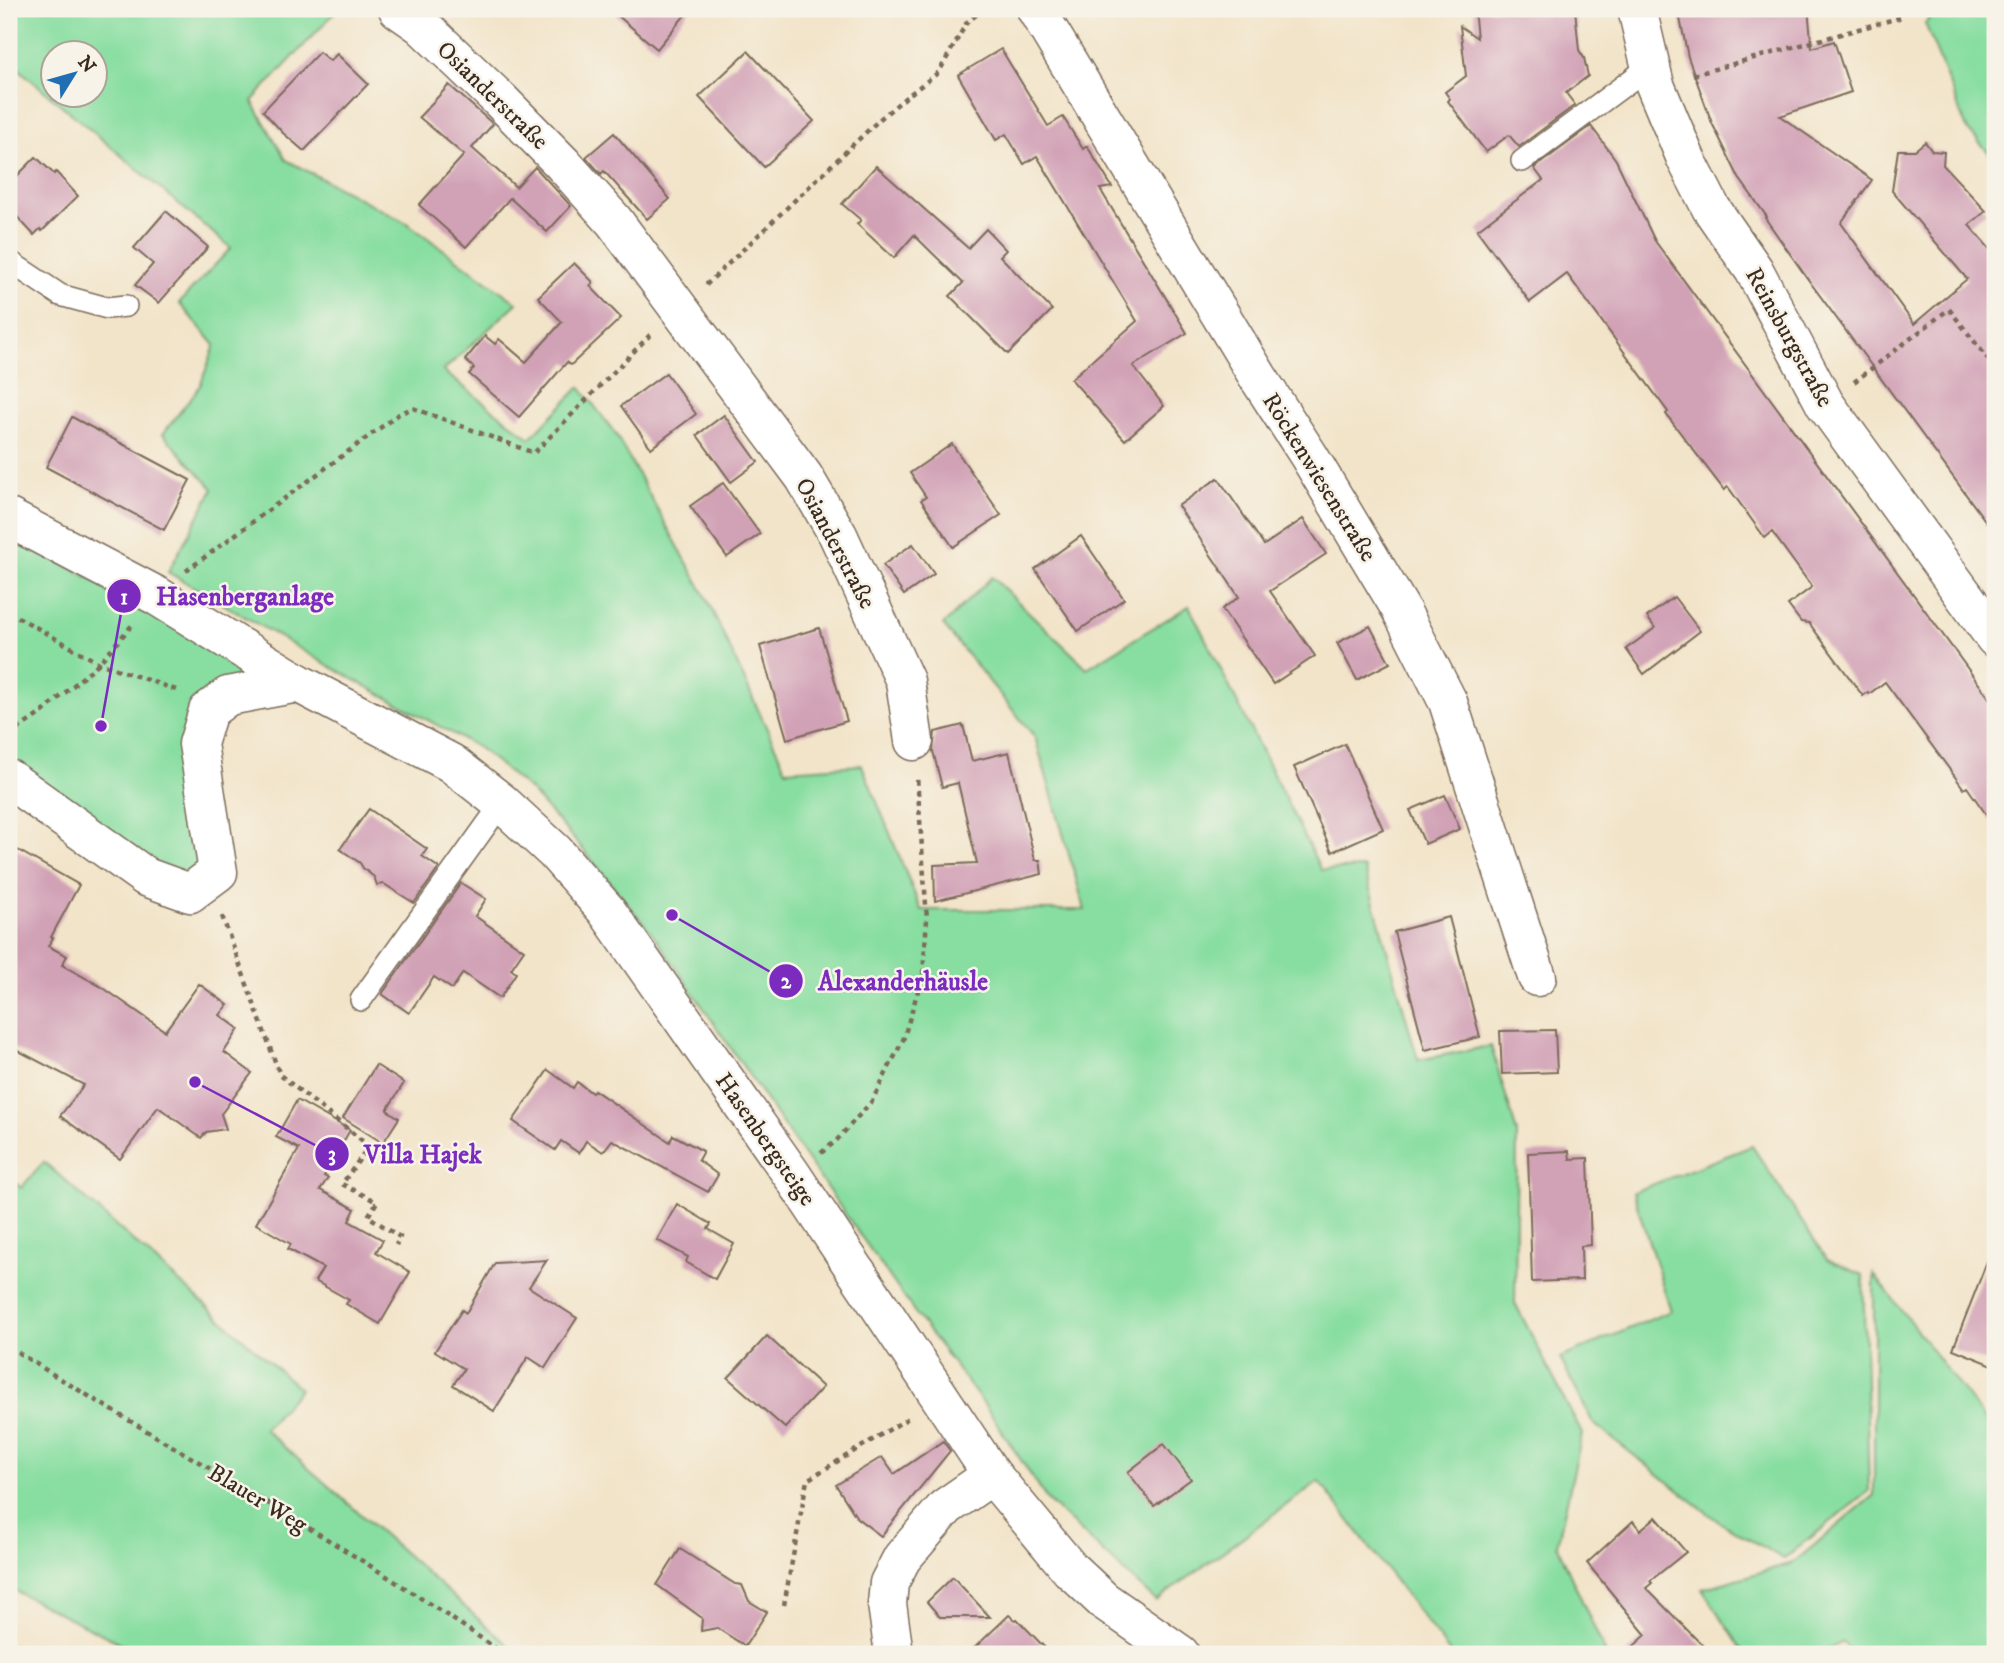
<svg xmlns="http://www.w3.org/2000/svg" width="2004" height="1663" viewBox="0 0 2004 1663" font-family="'IM FELL DW Pica',serif">
  <rect width="100%" height="100%" fill="#f7f3e8"/>
  <filter id="ink" filterUnits="userSpaceOnUse"><feTurbulence type="fractalNoise" baseFrequency=".0143" numOctaves="2"/><feDisplacementMap in="SourceGraphic" scale="14" xChannelSelector="R" yChannelSelector="G"/><feConvolveMatrix kernelMatrix="1 2 1 2 8 2 1 2 1" color-interpolation-filters="sRGB"/></filter>
  <filter id="wash" filterUnits="userSpaceOnUse"><feTurbulence type="fractalNoise" baseFrequency=".00686" numOctaves="4" result="noise"/><feDisplacementMap in="SourceGraphic" scale="28" xChannelSelector="R" yChannelSelector="G"/><feGaussianBlur stdDeviation="1.57" result="paint"/><feColorMatrix in="noise" values="0 0 0 0 0 0 0 0 0 0 0 0 0 0 0 0 0 1.4 0 .05"/><feComposite in="paint" operator="in"/></filter>
  <g filter="url(#wash)">
    <rect width="100%" height="100%" fill="#f2e4c9"/>
    <g fill="#88dea1" stroke="#628460" stroke-width="2" fill-rule="evenodd">
      <path d="M9 9H338L252 101 286 160 407 223 517 303 443 371 530 438 580 387 615 433 705 595 786 770 862 765 921 910H1085L1035 737 943 625 992 577 1087 668 1189 606 1321 870 1364 868 1418 1060 1491 1046 1517 1133 1515 1303 1582 1434 1557 1545 1606 1654H1451L1319 1481 1156 1601 1048 1501 986 1407 918 1317 798 1147 656 938 581 847 531 791 479 748 331 667 168 572 213 489 163 434 200 386 215 345 179 303 231 248 9 61ZM52 52H94V94H52Z"/>
      <polygon points="1939,9 1995,9 1995,159 1967,129 1925,23"/>
      <polygon points="9,534 276,680 201,702 208,868 188,886 9,775"/>
      <polygon points="1752,1146 1827,1260 1863,1275 1869,1491 1784,1559 1719,1522 1593,1423 1560,1358 1671,1311 1633,1192"/>
      <polygon points="44,1162 300,1389 264,1429 518,1654 142,1654 9,1588 9,1177 21,1188"/>
      <polygon points="1874,1274 1995,1433 1995,1654 1852,1654 1843,1642 1819,1654 1745,1654 1702,1589 1793,1563 1874,1495"/>
    </g>
    <g id="blocks">
      <g fill="#d1a1b6">
        <polygon points="610,9 690,9 657,49"/>
        <polygon points="1474,9 1575,9 1579,50 1584,58 1588,76 1566,93 1575,105 1519,147 1509,135 1486,152 1448,101 1450,99 1445,92 1466,76 1460,26 1477,38"/>
        <polygon points="1678,9 1808,9 1812,48 1834,41 1851,92 1780,116 1872,180 1841,223 1914,324 1967,279 1892,191 1898,150 1915,150 1925,142 1932,151 1944,152 1943,165 1986,211 1969,225 1995,255 1995,534 1807,278 1765,218 1767,217 1739,178 1712,123 1688,57"/>
        <polygon points="1001,49 1048,126 1063,117 1083,149 1087,146 1112,187 1100,189 1187,333 1133,366 1164,406 1125,440 1071,379 1137,321 1037,156 1024,164 1006,134 996,140 958,75"/>
        <polygon points="748,51 814,121 764,167 699,97"/>
        <polygon points="319,52 330,61 337,54 368,84 304,151 283,133 263,111"/>
        <polygon points="449,85 493,124 472,148 516,187 535,167 571,206 547,232 510,198 466,247 419,205 464,155 419,117"/>
        <polygon points="1591,126 1616,160 1655,241 1995,706 1995,827 1967,787 1964,789 1885,682 1869,694 1868,692 1863,696 1809,623 1801,622 1788,605 1812,587 1772,532 1765,538 1728,487 1724,490 1666,414 1668,412 1567,274 1530,302 1477,230 1543,180 1534,168"/>
        <polygon points="614,133 670,199 647,219 604,171 601,174 586,157"/>
        <polygon points="36,157 54,174 56,172 78,196 42,231 40,229 34,235 9,208 9,184"/>
        <polygon points="876,166 968,248 986,229 1006,250 1000,256 1052,310 1008,354 950,296 963,283 914,235 894,258 857,224 861,220 842,204"/>
        <polygon points="166,211 208,247 159,303 135,285 153,264 134,248"/>
        <polygon points="574,263 593,282 590,286 621,318 571,365 567,362 519,417 469,374 474,368 465,360 485,336 495,344 499,339 526,362 562,322 538,297"/>
        <polygon points="666,373 696,414 651,448 621,406"/>
        <polygon points="724,415 758,462 731,482 697,435"/>
        <polygon points="72,417 190,480 164,530 46,467"/>
        <polygon points="952,444 1001,515 953,547 921,500 926,497 910,473"/>
        <polygon points="1218,478 1264,545 1303,519 1326,554 1270,591 1315,656 1273,684 1222,609 1239,597 1178,506"/>
        <polygon points="723,483 760,534 727,557 690,506"/>
        <polygon points="1081,536 1124,599 1078,631 1035,569"/>
        <polygon points="913,544 934,574 904,595 883,565"/>
        <polygon points="1674,597 1700,631 1644,674 1626,649 1655,628 1647,617"/>
        <polygon points="1370,626 1390,663 1357,680 1337,643"/>
        <polygon points="819,628 847,721 787,739 760,646"/>
        <polygon points="963,725 972,761 1009,752 1035,860 1040,860 1042,874 935,901 934,865 977,863 958,783 942,787 933,751 935,732"/>
        <polygon points="1345,744 1383,829 1332,852 1294,767"/>
        <polygon points="1445,795 1460,829 1425,844 1410,810"/>
        <polygon points="369,809 427,849 422,856 439,868 414,903 384,884 377,885 374,877 363,868 360,863 340,849"/>
        <polygon points="9,845 79,885 51,937 53,938 48,946 67,956 62,965 102,987 165,1031 199,984 228,1005 220,1015 239,1029 224,1052 252,1073 221,1114 226,1129 206,1132 201,1138 158,1107 120,1159 60,1116 84,1085 9,1046"/>
        <polygon points="461,883 486,899 475,916 524,950 511,969 516,973 500,998 463,973 452,989 434,977 409,1013 382,994"/>
        <polygon points="1449,917 1480,1037 1425,1050 1394,932"/>
        <polygon points="1555,1030 1557,1072 1502,1074 1500,1031"/>
        <polygon points="376,1065 404,1083 387,1110 399,1118 383,1143 343,1118"/>
        <polygon points="548,1070 573,1088 577,1082 592,1093 594,1090 670,1142 673,1135 703,1151 698,1160 718,1175 708,1192 612,1140 603,1152 586,1141 579,1153 561,1141 555,1150 513,1121"/>
        <polygon points="297,1100 350,1130 324,1176 328,1178 320,1190 355,1209 349,1221 383,1240 376,1252 410,1272 380,1324 346,1304 349,1300 315,1281 323,1268 288,1249 291,1244 256,1224 299,1149 276,1137"/>
        <polygon points="1569,1151 1570,1159 1588,1158 1591,1245 1581,1246 1582,1280 1532,1282 1528,1153"/>
        <polygon points="677,1204 711,1224 708,1229 734,1244 715,1279 686,1262 688,1257 657,1240"/>
        <polygon points="1993,1246 1995,1247 1995,1366 1953,1349"/>
        <polygon points="547,1260 529,1287 577,1318 545,1368 528,1357 494,1411 453,1385 464,1369 435,1351 462,1310 466,1313 495,1263"/>
        <polygon points="767,1336 823,1387 785,1428 728,1378"/>
        <polygon points="943,1441 950,1451 881,1536 857,1518 836,1485 882,1457 894,1474"/>
        <polygon points="1164,1444 1191,1479 1154,1506 1128,1472"/>
        <polygon points="1656,1517 1686,1552 1650,1581 1652,1583 1646,1588 1711,1654 1625,1654 1646,1635 1587,1563 1633,1521 1640,1530"/>
        <polygon points="680,1549 735,1584 742,1585 749,1601 767,1612 745,1646 717,1628 701,1631 702,1618 657,1585"/>
        <polygon points="953,1577 990,1617 940,1617 927,1602"/>
        <polygon points="1009,1615 1015,1620 1017,1619 1051,1654 968,1654"/>
      </g>
    </g>
  </g>
  <g filter="url(#ink)">
    <use href="#blocks" fill-opacity="0" stroke="#7b6b5a" stroke-width="2"/>
    <g fill="none" stroke-linecap="round" stroke-linejoin="round">
      <g stroke="#7b6b5a" stroke-width="24">
        <g id="service">
          <polyline points="1522,161 1650,66"/>
          <polyline points="9,261 60,295 107,308 126,306"/>
          <polyline points="361,1000 502,803"/>
        </g>
      </g>
      <g stroke="#7b6b5a" stroke-width="41">
        <g id="minor">
          <polyline points="398,9 421,25 500,100 563,164 614,221 804,477 838,535 905,681 914,741"/>
          <polyline points="1036,9 1258,377 1309,456 1400,608 1448,702 1537,977"/>
          <polyline points="9,518 157,596 298,683 451,763 502,803 555,852 606,910 792,1175 992,1475 1070,1569 1103,1600 1180,1654"/>
          <polyline points="9,779 146,877 190,893 218,872 198,744 208,711 228,696 298,683"/>
          <polyline points="894,1654 887,1604 889,1583 902,1558 946,1507 992,1475"/>
        </g>
      </g>
      <g stroke="#7b6b5a" stroke-width="41">
        <polyline id="tertiary" points="1637,9 1655,85 1686,159 1711,208 1754,270 1825,404 1995,638"/>
      </g>
      <g stroke="#7b6b5a" stroke-width="4.5" stroke-dasharray="5 5" stroke-linecap="butt">
        <polyline points="1693,75 1902,17"/>
        <polyline points="706,285 880,119 906,97 939,72 967,22 984,9"/>
        <polyline points="1854,382 1949,309 1995,368"/>
        <polyline points="186,571 399,414 413,408 534,453 651,334"/>
        <polyline points="9,612 99,663 179,691"/>
        <polyline points="9,735 43,712 99,663 133,624"/>
        <polyline points="222,916 280,1075 369,1146 342,1184 377,1202 368,1216 400,1237 396,1245"/>
        <polyline points="821,1153 836,1141 872,1101 903,1040 923,974 927,919 917,777"/>
        <path d="M9 1347C173 1450 345 1543 504 1654"/>
        <polyline points="784,1605 807,1480 910,1417"/>
      </g>
      <use href="#service" stroke="#fff" stroke-width="21"/>
      <use href="#minor" stroke="#fff" stroke-width="38"/>
      <use href="#tertiary" stroke="#fff" stroke-width="38"/>
    </g>
  </g>
  <g text-anchor="middle" stroke-width="5" stroke-linejoin="round" paint-order="stroke">
    <g font-size="24" fill="#3b2a1e" stroke="#f7f3e8">
      <text transform="translate(493 95) rotate(44)" y="8">Osianderstraße</text>
      <text transform="translate(1790 337) rotate(61)" y="8">Reinsburgstraße</text>
      <text transform="translate(1320 477) rotate(58)" y="8">Röckenwiesenstraße</text>
      <text transform="translate(836 543) rotate(62)" y="8">Osianderstraße</text>
      <text transform="translate(766 1139) rotate(55)" y="8">Hasenbergsteige</text>
      <text transform="translate(258 1498) rotate(31)" y="8">Blauer Weg</text>
    </g>
  </g>
  <path fill="none" stroke="#7b2cbf" stroke-width="2.5" d="M101 726L124 596M672 915L786 981M195 1082L332 1154"/>
  <g fill="#7b2cbf" stroke="#f7f3e8" stroke-width="2.5">
    <circle cx="101" cy="726" r="7"/>
    <circle cx="672" cy="915" r="7"/>
    <circle cx="195" cy="1082" r="7"/>
    <circle cx="124" cy="596" r="18"/>
    <circle cx="786" cy="981" r="18"/>
    <circle cx="332" cy="1154" r="18"/>
  </g>
  <g font-size="21" text-anchor="middle" font-weight="bold" fill="#fff">
    <text x="124" y="604">1</text>
    <text x="786" y="988">2</text>
    <text x="332" y="1161">3</text>
  </g>
  <g font-size="26" text-anchor="middle" font-weight="bold" fill="#7b2cbf" stroke="#f7f3e8" stroke-width="5" stroke-linejoin="round" paint-order="stroke">
    <text x="245" y="605">Hasenberganlage</text>
    <text x="903" y="990">Alexanderhäusle</text>
    <text x="423" y="1163">Villa Hajek</text>
  </g>
  <rect width="2004" height="1663" fill="none" stroke="#f7f3e8" stroke-width="35"/>
  <g transform="translate(74 74) rotate(53)"><circle r="33" fill="#f7f3e8" stroke="#aca397" stroke-width="2"/>
  <path d="M0-5L12 26L0 18L-12 26Z" fill="#1f6fb2"/>
  <text y="-10" font-size="19" font-weight="bold" text-anchor="middle" fill="#3b2a1e">N</text>
  </g>
</svg>
